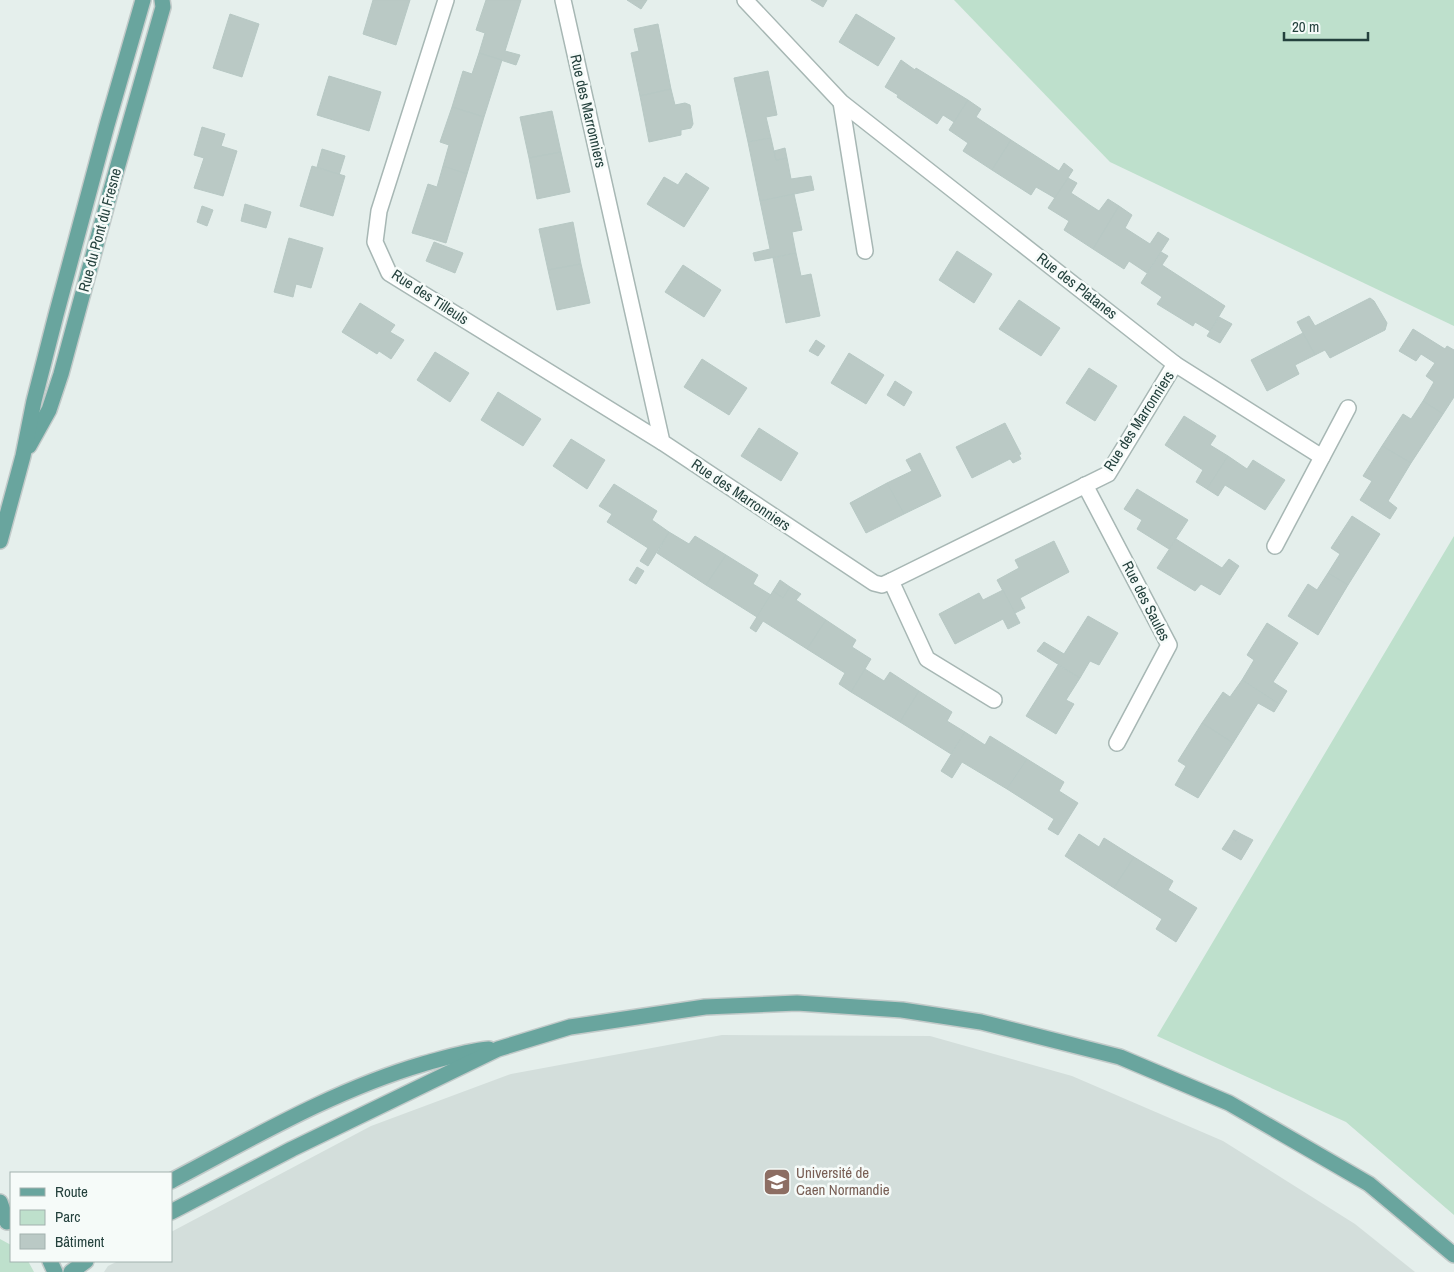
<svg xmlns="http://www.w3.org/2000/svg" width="1454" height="1272" viewBox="0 0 1454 1272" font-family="'Archivo Narrow',sans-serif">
  <rect width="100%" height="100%" fill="#e5efec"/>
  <polygon fill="#d3dedb" points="722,1035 930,1036 1072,1076 1223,1141 1355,1224 1415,1272 104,1272 108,1266 118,1261 171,1261 171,1232 371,1126 511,1074"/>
  <g fill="#bee0cc">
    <polygon points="954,0 1454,0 1454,326 1110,162"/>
    <polygon points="1454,536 1454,1215 1346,1122 1157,1036"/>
    <polygon points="0,1239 11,1245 11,1261 28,1261 34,1272 0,1272"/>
  </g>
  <g fill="#bac9c5" stroke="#b7c8c4">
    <polygon points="373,0 410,0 396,45 363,34"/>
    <polygon points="486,0 521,0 505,51 520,55 516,65 479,53 485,33 476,30"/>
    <polygon points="627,0 647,0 641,9"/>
    <polygon points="811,0 827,0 823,7"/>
    <polygon points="230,14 259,24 242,77 213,68"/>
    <polygon points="856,14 895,38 878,66 839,42"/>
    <polygon points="658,24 671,89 640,96 631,53 639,51 634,29"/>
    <polygon points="479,53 502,60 484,117 452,107 463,71 472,74"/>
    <polygon points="901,60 915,70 916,68 968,100 954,122 943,115 937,124 897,97 898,95 885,87"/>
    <polygon points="768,71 777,115 766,117 771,138 748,142 734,78"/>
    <polygon points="329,76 381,92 369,131 317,115"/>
    <polygon points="671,89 675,105 685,103 690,105 693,124 691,128 681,130 681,135 649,142 640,96"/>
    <polygon points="968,100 981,109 976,117 1011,140 992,170 963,151 968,143 949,130"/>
    <polygon points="452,107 484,117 467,174 443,166 449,145 440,142"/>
    <polygon points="552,111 561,152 529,158 520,117"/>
    <polygon points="202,127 225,134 221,146 237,151 223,196 194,188 204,158 194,155"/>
    <polygon points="771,138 776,160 787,158 791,179 811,176 814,190 760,201 748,142"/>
    <polygon points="1011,140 1059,171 1064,163 1073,170 1055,198 1036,187 1031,195 992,170"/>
    <polygon points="785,148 787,158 776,160 774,151"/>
    <polygon points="322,149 345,156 339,175 317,167"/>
    <polygon points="561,152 570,192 537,199 529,158"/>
    <polygon points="312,166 345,176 333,216 300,206"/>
    <polygon points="443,166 467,174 446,243 412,233 428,184 437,187"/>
    <polygon points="686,173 709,188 684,227 647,204 664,177 678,185"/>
    <polygon points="1068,178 1077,183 1071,193 1099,211 1108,199 1119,206 1093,249 1064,230 1069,221 1048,208"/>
    <polygon points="794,194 802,230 792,232 796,253 755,261 753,253 770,249 760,201"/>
    <polygon points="245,204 271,212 266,228 241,221"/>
    <polygon points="202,206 213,210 207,226 197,222"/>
    <polygon points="1119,206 1132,215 1125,228 1150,244 1158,232 1169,239 1147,273 1129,261 1124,269 1093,249"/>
    <polygon points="573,222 581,264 548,270 539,229"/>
    <polygon points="289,238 323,248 311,288 296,284 293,297 274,292"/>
    <polygon points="434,242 463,253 455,273 426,261"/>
    <polygon points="957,251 992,274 974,303 939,280"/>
    <polygon points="1161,252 1168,256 1162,265 1225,306 1210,331 1195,322 1193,326 1157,304 1162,297 1141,283"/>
    <polygon points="796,253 801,276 811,274 820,316 786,323 773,258"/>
    <polygon points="581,264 590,303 557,310 548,270"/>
    <polygon points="683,265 721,290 704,317 665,292"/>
    <polygon points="1370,298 1374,301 1387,323 1385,330 1330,358 1325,350 1315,355 1297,322 1309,316 1315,326"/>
    <polygon points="1019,300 1060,328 1041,356 999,329"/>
    <polygon points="360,303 395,325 390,332 404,340 391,359 379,351 377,354 342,332"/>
    <polygon points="1219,317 1232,324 1220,343 1207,336"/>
    <polygon points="1413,329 1445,349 1447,346 1454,350 1454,397 1443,414 1423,401 1434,382 1426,376 1435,363 1421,354 1416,361 1399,351"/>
    <polygon points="1303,333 1315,355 1295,365 1299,374 1267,391 1251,360"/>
    <polygon points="816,340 825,346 818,356 809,351"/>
    <polygon points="435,352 469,373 450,402 417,380"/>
    <polygon points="849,353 884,375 866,404 831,383"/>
    <polygon points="702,359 747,388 729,415 684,387"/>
    <polygon points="1089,368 1117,386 1095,421 1066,403"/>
    <polygon points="895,381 912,392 904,406 887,395"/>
    <polygon points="498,392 541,419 523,446 481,420"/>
    <polygon points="1423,401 1443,414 1411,463 1382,446 1403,414 1411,419"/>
    <polygon points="1184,416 1216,436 1210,445 1228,456 1207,489 1196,482 1203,470 1165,445"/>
    <polygon points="1005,423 1021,454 1019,455 1021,459 1013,463 1010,459 972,478 956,447"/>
    <polygon points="759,428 798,453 781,481 741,456"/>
    <polygon points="571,439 605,460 587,489 553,466"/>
    <polygon points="1382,446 1411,463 1388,501 1397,508 1390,519 1360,500 1372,481 1363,476"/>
    <polygon points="920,453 941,496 904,514 887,483 912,471 906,460"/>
    <polygon points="1228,456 1247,469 1253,460 1285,480 1265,510 1225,485 1218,496 1207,489"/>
    <polygon points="887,483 904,514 866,533 850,503"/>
    <polygon points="614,484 657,511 652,520 669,532 648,566 640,561 648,548 607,522 612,514 599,506"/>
    <polygon points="1137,489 1188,520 1169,549 1137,529 1142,520 1124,509"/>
    <polygon points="1352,516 1380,534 1348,585 1328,573 1340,554 1331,548"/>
    <polygon points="669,532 689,544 695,536 726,555 706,585 657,553"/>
    <polygon points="1176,539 1222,568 1229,559 1239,566 1220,595 1201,584 1195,591 1157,568"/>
    <polygon points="1054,541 1069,572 1020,598 1025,608 1015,613 997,580 1019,568 1015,560"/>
    <polygon points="726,555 758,575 753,584 771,595 757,617 706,585"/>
    <polygon points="637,567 644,571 636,584 629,580"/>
    <polygon points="1328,573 1348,585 1318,635 1288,616 1308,584 1317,590"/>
    <polygon points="780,580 790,587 783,598 773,591"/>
    <polygon points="790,587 801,594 796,600 826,620 807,649 763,621 756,632 750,628 773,591 783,598"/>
    <polygon points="1003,590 1020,623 1008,629 1003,619 955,644 939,614 979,593 983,600"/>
    <polygon points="1088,616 1118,633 1099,665 1090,661 1080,678 1037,651 1044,642 1064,654"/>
    <polygon points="826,620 856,640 852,647 871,659 851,692 839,684 845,673 807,649"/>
    <polygon points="1267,623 1298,643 1273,682 1287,691 1279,704 1242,680 1254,660 1247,655"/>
    <polygon points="1058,665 1080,678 1066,700 1074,704 1056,734 1026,716"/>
    <polygon points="865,669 884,681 890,672 919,691 900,722 851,692"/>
    <polygon points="1242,680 1279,704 1274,712 1258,703 1233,743 1202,723 1223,692 1230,697"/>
    <polygon points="919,691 952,712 947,721 965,732 951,754 900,722"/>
    <polygon points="1202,723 1233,743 1198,798 1175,785 1186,766 1178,761"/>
    <polygon points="965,732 985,745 990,736 1027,759 1007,789 962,762 952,778 941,771"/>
    <polygon points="1027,759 1064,782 1059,791 1078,803 1058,835 1048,829 1054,819 1007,789"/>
    <polygon points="1234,830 1241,834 1236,841 1230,837"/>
    <polygon points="1079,834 1099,847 1104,838 1134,857 1114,888 1065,856"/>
    <polygon points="1241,834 1253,840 1241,860 1222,849 1230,837 1236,841"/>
    <polygon points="1134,857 1173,881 1168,890 1197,908 1176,942 1156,929 1162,919 1114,888"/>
  </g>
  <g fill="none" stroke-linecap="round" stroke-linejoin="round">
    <g stroke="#a7b7b4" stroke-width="18">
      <g id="minor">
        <polyline points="446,0 379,211 375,242 389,273 662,442"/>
        <polyline points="563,0 662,442 874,583 882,585 891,581 1108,474 1175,364"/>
        <polyline points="745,0 841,102 1175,364 1322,457"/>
        <polyline points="841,102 865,251"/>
        <polyline points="1085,485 1169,645 1117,743"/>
        <polyline points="1275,546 1348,408"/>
        <polyline points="891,581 927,659 994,700"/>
      </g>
    </g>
    <g stroke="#c2cac9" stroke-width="18">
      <g id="major">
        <polyline points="29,446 49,410 61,374 110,193 163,7 162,0"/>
        <polyline points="0,541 23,456 34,401 56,315 107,125 143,0"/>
        <path d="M171 1181C253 1138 334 1090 423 1064 445 1058 466 1051 489 1049"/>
        <polyline points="0,1202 7,1222"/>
        <polyline points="171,1212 292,1149 498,1049 570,1027 705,1007 797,1003 902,1010 981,1022 1120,1057 1229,1103 1369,1184 1454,1255"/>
        <polyline points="50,1261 55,1272"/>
        <polyline points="71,1272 86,1261"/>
      </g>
    </g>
    <use href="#minor" stroke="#fff" stroke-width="15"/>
    <use href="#major" stroke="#69a59e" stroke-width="15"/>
  </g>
  <defs>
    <g id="university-square" transform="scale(1.4375)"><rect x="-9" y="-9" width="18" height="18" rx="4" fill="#8d6e63" stroke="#f6fbf9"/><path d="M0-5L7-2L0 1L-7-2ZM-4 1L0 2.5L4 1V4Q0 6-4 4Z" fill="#fff"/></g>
  </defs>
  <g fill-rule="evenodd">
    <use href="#university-square" x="777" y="1182"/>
  </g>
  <g text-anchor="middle" stroke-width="5" stroke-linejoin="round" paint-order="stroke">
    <g font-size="15" fill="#24413d" stroke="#f6fbf9">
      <text transform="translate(588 111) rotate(77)" y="5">Rue des Marronniers</text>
      <text transform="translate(100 230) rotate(-75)" y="5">Rue du Pont du Fresne</text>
      <text transform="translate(1077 286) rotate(38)" y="5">Rue des Platanes</text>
      <text transform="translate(430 297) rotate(33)" y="5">Rue des Tilleuls</text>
      <text transform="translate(1139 421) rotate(-57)" y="5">Rue des Marronniers</text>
      <text transform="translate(741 495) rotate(34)" y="5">Rue des Marronniers</text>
      <text transform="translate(1146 601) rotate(63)" y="5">Rue des Saules</text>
    </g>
    <g font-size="15" fill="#785e54" stroke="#f6fbf9" text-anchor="start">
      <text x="796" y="1178">Université de<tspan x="796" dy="17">Caen Normandie</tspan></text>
    </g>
  </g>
  <rect x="10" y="1172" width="162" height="90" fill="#f6fbf9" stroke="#a2b1ae"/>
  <rect x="20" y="1188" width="25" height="8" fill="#69a59e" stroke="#a2b1ae"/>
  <text x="55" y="1197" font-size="15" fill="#24413d">Route</text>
  <rect x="20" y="1210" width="25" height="15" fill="#bee0cc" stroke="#a2b1ae"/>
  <text x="55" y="1222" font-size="15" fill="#24413d">Parc</text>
  <rect x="20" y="1234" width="25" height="15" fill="#bac9c5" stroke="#a2b1ae"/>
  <text x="55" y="1247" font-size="15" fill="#24413d">Bâtiment</text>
  <path d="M1284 32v8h84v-8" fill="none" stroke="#24413d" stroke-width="2.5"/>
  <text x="1292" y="32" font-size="15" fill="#24413d" stroke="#f6fbf9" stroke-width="4" paint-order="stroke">20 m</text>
</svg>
